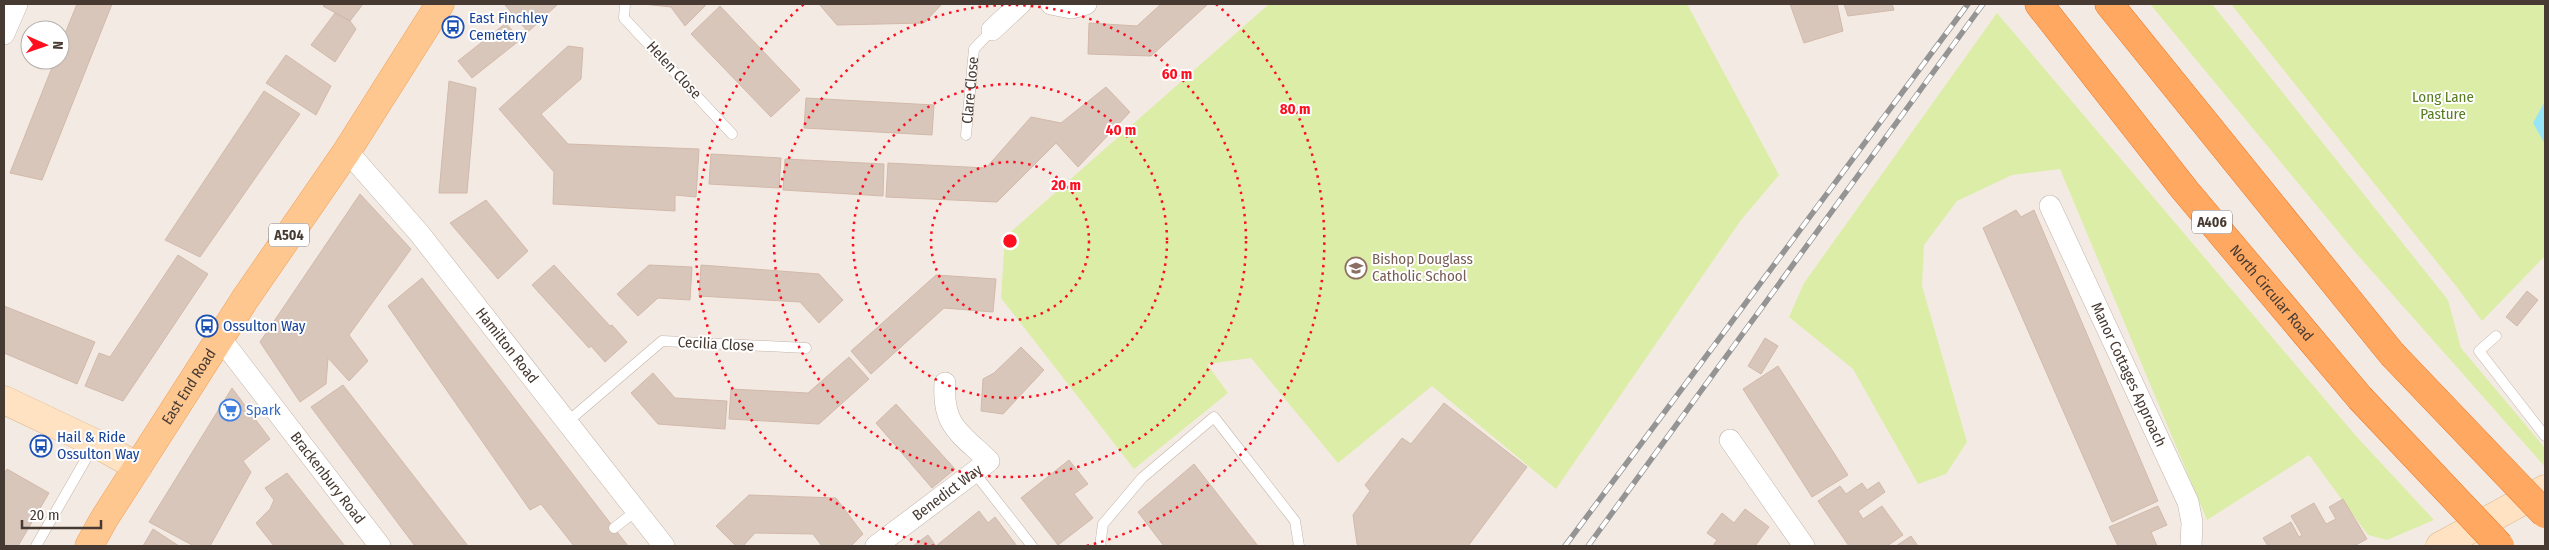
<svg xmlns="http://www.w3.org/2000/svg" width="2549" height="550" viewBox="0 0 2549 550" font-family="'Fira Sans Condensed',sans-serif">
  <rect width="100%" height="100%" fill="#f3ebe3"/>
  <g fill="#dceda7">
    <polygon points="1269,4 1687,4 1779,175 1741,220 1556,489 1432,386 1338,463 1251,358 1207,364 1228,393 1134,469 1001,298 1005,237"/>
    <polygon points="2150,4 2212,4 2448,300 2461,348 2545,448 2545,467 2355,252"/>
    <polygon points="2231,4 2545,4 2545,256 2482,321 2456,286"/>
    <polygon points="1997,13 2356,436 2434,520 2387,540 2368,535 2309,455 2207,520 2060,169 2012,175 1957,201 1924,245 1922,286 1967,442 1946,474 1918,484 1853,369 1789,317 1804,283"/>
  </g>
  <polygon fill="#98e5f8" points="2545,101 2545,144 2533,123"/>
  <g fill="#d9c6ba" stroke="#d2b9aa">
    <polygon points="77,4 112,4 42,180 10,173 55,60 60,60 60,46"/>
    <polygon points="325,4 363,4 350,21 323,6"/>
    <polygon points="507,4 558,4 528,32 505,5"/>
    <polygon points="643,4 707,4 685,26 671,7"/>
    <polygon points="819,4 942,4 924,23 837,25"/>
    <polygon points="1161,4 1208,4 1151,56 1088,54 1089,23 1137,26"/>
    <polygon points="1790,4 1837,4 1843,31 1804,43"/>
    <polygon points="1844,4 1892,4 1894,10 1848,16"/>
    <polygon points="720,6 800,90 771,117 691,34"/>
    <polygon points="335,13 350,21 356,29 335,62 311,45"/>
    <polygon points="506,23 520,40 472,78 458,61"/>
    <polygon points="568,46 583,48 581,79 541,114 568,144 699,149 696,197 675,195 675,211 553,204 554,172 499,109"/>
    <polygon points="286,55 331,86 316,115 266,83"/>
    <polygon points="449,81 476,88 467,193 439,193"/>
    <polygon points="1106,87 1130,112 1078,167 1056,143 997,202 886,197 888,163 986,168 1031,117 1061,123"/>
    <polygon points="264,91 300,114 200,257 165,240"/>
    <polygon points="806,98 934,105 932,135 804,128"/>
    <polygon points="711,154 781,158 779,188 709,184"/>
    <polygon points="785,159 884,164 883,196 783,190"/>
    <polygon points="360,194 411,249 349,335 368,361 349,381 328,358 326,384 300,402 260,342"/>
    <polygon points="486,200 528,251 498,279 450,223"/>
    <polygon points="2016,210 2021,217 2034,210 2158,501 2112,522 1983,228"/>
    <polygon points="178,255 208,274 123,401 85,386 99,353 110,357"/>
    <polygon points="554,265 610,326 612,325 627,342 605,362 591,346 589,348 532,285"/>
    <polygon points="649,265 692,267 690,300 658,298 638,316 617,294"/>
    <polygon points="701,265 819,274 843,300 819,323 800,302 699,296"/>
    <polygon points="936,275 996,279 993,312 944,308 871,374 851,351"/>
    <polygon points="422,278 614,528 628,546 574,546 541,504 530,510 388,306"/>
    <polygon points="2527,291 2538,300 2517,326 2506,317"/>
    <polygon points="4,306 95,342 77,384 4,353"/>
    <polygon points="1765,338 1778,346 1761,374 1748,366"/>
    <polygon points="1021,347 1044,370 1003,414 981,411 983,379 994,373"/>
    <polygon points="849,357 869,379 819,424 729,419 731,389 808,393"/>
    <polygon points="1778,366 1848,475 1812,497 1743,389"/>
    <polygon points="653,373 675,398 727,401 725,429 658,424 631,393"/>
    <polygon points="343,385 468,546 415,546 311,407"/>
    <polygon points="232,388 270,439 243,461 251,472 210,546 194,546 149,522"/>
    <polygon points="1444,403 1527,467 1468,546 1360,546 1357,544 1353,515 1370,491 1365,485 1402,438 1411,444"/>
    <polygon points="896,404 955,469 932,488 876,423"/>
    <polygon points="1069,460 1088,484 1074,494 1093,518 1058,545 1021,498"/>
    <polygon points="1194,464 1258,546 1164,546 1138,512"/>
    <polygon points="7,469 49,493 18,546 4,546 4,474"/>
    <polygon points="287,473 345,546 274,546 256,523 270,509 274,500 265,488"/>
    <polygon points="1879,482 1885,492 1858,511 1863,519 1882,506 1903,535 1887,546 1849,546 1818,501 1840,486 1846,494 1862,483 1867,490"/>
    <polygon points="749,495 836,498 863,534 851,546 822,546 813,534 755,533 743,546 736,546 716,526"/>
    <polygon points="2343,499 2367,539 2354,546 2268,546 2263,538 2291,522 2299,537 2302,535 2291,516 2314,503 2326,524 2336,519 2329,507"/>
    <polygon points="2158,506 2167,525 2151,532 2157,546 2118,546 2109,527"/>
    <polygon points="1745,509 1769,527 1755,546 1713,546 1717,540 1707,533 1722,513 1734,523"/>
    <polygon points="979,511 988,523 995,517 1017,546 913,546 928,535 936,546"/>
    <polygon points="153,529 179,546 143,546"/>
    <polygon points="1911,536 1918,546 1896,546"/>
  </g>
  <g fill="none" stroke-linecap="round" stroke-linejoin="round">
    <g stroke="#c3b3a7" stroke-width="11">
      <g id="lane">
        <polyline points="625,4 624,18 732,134"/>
        <path id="s1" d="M966 135 974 49 992 30"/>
        <polyline points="2496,336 2479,351 2545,436"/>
        <polyline points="566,423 662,341 806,348"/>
        <polyline points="974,472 1032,546"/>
        <polyline points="614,528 636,511"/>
        <polyline points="36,546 94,445"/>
        <polyline points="1100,546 1103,524 1142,478 1214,417 1295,521 1299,546"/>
      </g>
    </g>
    <g stroke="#c3b3a7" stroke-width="22">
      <g id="street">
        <polyline points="1051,4 1071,8 1086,4"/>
        <polyline points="992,30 1020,4"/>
        <polyline points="4,34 17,4"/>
        <path id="s2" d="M347 151 419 233 664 546"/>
        <path id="s3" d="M2050 206 2188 502 2192 522 2191 546"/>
        <path id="s4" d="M221 339 380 546"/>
        <polyline points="1730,440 1804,546"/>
        <path id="s5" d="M876 546 989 461C960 433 942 426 945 383"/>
      </g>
    </g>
    <g stroke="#dbb78f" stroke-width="29">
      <g id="secondary">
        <polyline points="4,400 95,443 138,467"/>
        <polyline points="2440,546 2545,489"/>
      </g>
    </g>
    <g stroke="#f09f54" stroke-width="29">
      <g id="primary">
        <path id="s6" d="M89 546 104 519 245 299 347 151 440 4"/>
      </g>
    </g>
    <g stroke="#ed7623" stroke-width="29">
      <g id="highway">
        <path id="s7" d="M2039 4 2184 189 2360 398"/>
        <polyline points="2109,4 2392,354"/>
      </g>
    </g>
    <use href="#lane" stroke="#fff" stroke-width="10"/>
    <use href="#street" stroke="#fff" stroke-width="21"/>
    <use href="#secondary" stroke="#ffe2c1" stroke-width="28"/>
    <use href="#primary" stroke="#ffc790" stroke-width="28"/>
    <use href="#highway" stroke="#ffa862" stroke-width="28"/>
    <g stroke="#949494" stroke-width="5.5">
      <g id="rail">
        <polyline points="1565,546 1968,4"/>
        <polyline points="1588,546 1983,4"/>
      </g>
    </g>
    <use href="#rail" stroke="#fff" stroke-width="4" stroke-dasharray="11" stroke-linecap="butt"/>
    <g stroke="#ed7623" stroke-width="29" stroke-linecap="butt">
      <g id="highway-bridge">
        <polyline points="2392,354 2545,514"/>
        <polyline points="2360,398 2500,546"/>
      </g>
    </g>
    <use href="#highway-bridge" stroke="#ffa862" stroke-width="28"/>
  </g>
  <g fill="none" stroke="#ff0e1f" stroke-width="2.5" stroke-dasharray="2.5 5">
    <circle cx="1010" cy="241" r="79"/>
    <circle cx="1010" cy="241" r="157"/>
    <circle cx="1010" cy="241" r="236"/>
    <path d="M934 546A314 314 0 0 1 804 4M1216 4A314 314 0 0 1 1086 546"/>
  </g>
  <defs>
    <g id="bus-ring" transform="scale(1.125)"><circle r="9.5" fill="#fff" stroke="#1a4fb4" stroke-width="1.5"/><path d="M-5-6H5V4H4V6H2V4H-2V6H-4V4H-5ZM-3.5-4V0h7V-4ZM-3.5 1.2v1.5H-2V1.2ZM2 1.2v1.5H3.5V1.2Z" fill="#1a4fb4"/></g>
    <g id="school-ring" transform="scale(1.125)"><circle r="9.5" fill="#fff" stroke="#8d6e63" stroke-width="1.5"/><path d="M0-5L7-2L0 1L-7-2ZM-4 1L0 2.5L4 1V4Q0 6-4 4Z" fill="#8d6e63"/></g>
    <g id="supermarket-ring" transform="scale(1.125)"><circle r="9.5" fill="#fff" stroke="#3f7fe0" stroke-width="1.5"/><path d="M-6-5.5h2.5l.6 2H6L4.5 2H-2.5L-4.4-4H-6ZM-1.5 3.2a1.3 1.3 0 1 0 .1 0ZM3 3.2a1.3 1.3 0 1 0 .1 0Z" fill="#3f7fe0"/></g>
  </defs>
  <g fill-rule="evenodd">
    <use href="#bus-ring" x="453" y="27"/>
    <use href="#school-ring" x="1356" y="268"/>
    <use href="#bus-ring" x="207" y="326"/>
    <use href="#supermarket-ring" x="230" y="410"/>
    <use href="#bus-ring" x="41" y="446"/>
  </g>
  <g text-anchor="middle" stroke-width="4" stroke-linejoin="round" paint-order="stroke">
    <g fill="#fff" stroke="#7e7570" stroke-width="1">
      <rect x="2192" y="210.5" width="40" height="23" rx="4"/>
      <rect x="269" y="223.5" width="40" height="23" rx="4"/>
    </g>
    <g font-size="14" font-weight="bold" fill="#463a32">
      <text x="2212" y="227">A406</text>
      <text x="289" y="240">A504</text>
    </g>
    <g font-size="15" fill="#164399" stroke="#fff" text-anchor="start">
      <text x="469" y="23">East Finchley<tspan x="469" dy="17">Cemetery</tspan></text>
      <text x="223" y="331">Ossulton Way</text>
      <text x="57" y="442">Hail &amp; Ride<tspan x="57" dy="17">Ossulton Way</tspan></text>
    </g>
    <g font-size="15" fill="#463a32" stroke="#fff">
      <text transform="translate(674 70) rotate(47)" y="5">Helen Close</text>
      <text dy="5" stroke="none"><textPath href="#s1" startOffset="45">Clare Close</textPath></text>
      <text dy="5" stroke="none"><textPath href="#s7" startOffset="371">North Circular Road</textPath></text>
      <text transform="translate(716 344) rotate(3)" y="5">Cecilia Close</text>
      <text dy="5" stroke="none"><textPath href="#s2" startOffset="252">Hamilton Road</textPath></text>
      <text dy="5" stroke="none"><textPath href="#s3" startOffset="186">Manor Cottages Approach</textPath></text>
      <text dy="5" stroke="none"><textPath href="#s6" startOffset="188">East End Road</textPath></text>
      <text dy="5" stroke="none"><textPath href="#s4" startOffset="175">Brackenbury Road</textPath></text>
      <text dy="5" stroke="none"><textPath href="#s5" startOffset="89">Benedict Way</textPath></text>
    </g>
    <g font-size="15" fill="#587d20" stroke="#fff">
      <text x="2443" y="102">Long Lane<tspan x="2443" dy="17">Pasture</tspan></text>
    </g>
    <g font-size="15" fill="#785e54" stroke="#fff" text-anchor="start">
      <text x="1372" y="264">Bishop Douglass<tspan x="1372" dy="17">Catholic School</tspan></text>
    </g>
    <g font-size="15" fill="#366cbe" stroke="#fff" text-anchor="start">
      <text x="246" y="415">Spark</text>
    </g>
  </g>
  <circle cx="1010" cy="241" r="8" fill="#ff0e1f" stroke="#fff" stroke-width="2.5"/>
  <g font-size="15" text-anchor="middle" font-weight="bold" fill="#ff0e1f" stroke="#fff" stroke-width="4" stroke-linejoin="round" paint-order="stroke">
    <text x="1177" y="79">60 m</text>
    <text x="1295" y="114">80 m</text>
    <text x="1121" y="135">40 m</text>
    <text x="1066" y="190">20 m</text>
  </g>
  <rect width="2549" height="550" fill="none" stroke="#463a32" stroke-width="10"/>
  <g transform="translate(45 45) rotate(92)"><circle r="24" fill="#ffffff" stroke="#b5b0ad"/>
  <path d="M0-4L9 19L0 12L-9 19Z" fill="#ff0e1f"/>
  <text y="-8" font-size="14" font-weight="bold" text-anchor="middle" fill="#463a32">N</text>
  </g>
  <path d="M22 520v8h79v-8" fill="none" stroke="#463a32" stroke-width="2.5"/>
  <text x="30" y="520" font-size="15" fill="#463a32" stroke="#ffffff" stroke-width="4" paint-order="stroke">20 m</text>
</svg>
